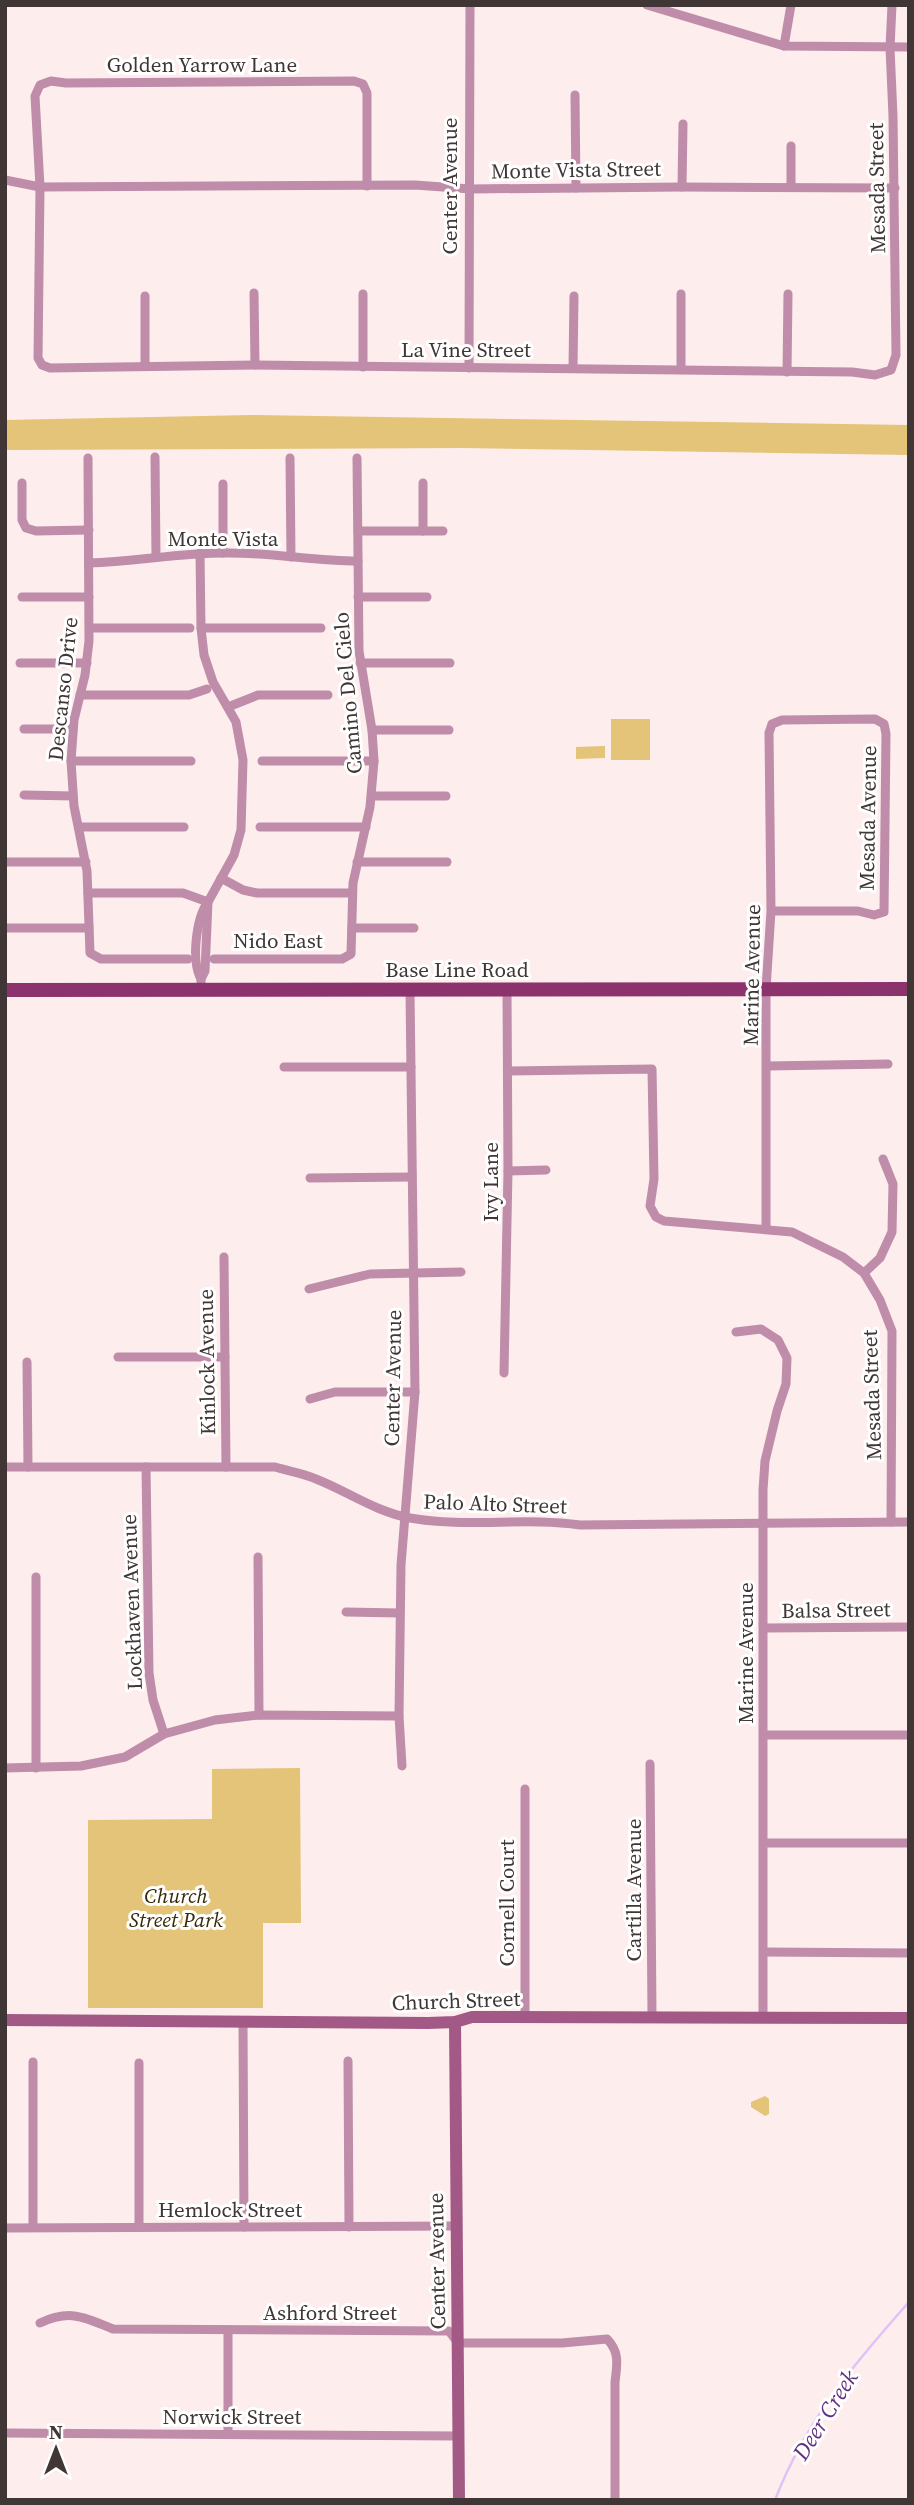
<svg xmlns="http://www.w3.org/2000/svg" width="914" height="2505" viewBox="0 0 914 2505" font-family="'Source Serif 4',serif">
  <rect width="100%" height="100%" fill="#fdedec"/>
  <g fill="#e3c478">
    <polygon points="252,415 909,425 909,455 462,448 5,450 5,420"/>
    <rect x="611" y="719" width="39" height="41"/>
    <polygon points="605,746 605,758 576,759 576,747"/>
    <polygon points="300,1768 301,1923 263,1923 263,2008 88,2008 88,1820 212,1819 212,1769"/>
    <polygon points="765,2096 769,2099 769,2114 765,2116 751,2107 751,2102"/>
  </g>
  <g fill="none" stroke-linecap="round" stroke-linejoin="round">
    <path stroke="#e0c1f9" stroke-width="2.5" d="M775 2500C806 2420 853 2365 909 2302"/>
    <g stroke="#bf8ca9" stroke-width="9">
      <polyline points="647,5 784,46 909,47"/>
      <polyline points="784,46 791,5"/>
      <polyline points="575,95 576,188"/>
      <polyline points="791,146 791,187"/>
      <polyline points="5,180 40,187 415,185 470,189 682,187 895,188"/>
      <polyline points="367,186 367,93 363,84 354,81 66,83 51,81 40,85 35,96 40,187 38,358 42,365 50,368 255,365 852,372 875,375 891,370 896,355 893,116 890,48 892,5"/>
      <polyline points="682,187 683,124"/>
      <polyline points="254,293 255,365"/>
      <polyline points="145,296 145,365"/>
      <polyline points="363,367 363,294"/>
      <polyline points="469,368 470,5"/>
      <polyline points="573,368 574,296"/>
      <polyline points="681,369 681,294"/>
      <polyline points="787,372 788,294"/>
      <polyline points="155,457 156,557"/>
      <polyline points="88,458 89,641 85,675 74,720 71,761 74,806 87,871 90,953 101,959 188,959"/>
      <polyline points="290,458 291,557"/>
      <polyline points="22,483 22,520 26,528 36,531 89,530"/>
      <polyline points="423,483 423,531"/>
      <polyline points="223,484 223,553"/>
      <polyline points="358,531 443,531"/>
      <polyline points="200,553 201,628 204,655 213,682 236,722 243,760 241,830 234,855 208,902 205,971 201,979 201,990"/>
      <path d="M89 563C134 562 178 553 224 553 269 552 313 561 358 561"/>
      <polyline points="22,597 89,597"/>
      <polyline points="358,597 427,597"/>
      <polyline points="90,628 190,628"/>
      <polyline points="201,628 321,628"/>
      <polyline points="20,663 87,663"/>
      <polyline points="360,663 450,663"/>
      <polyline points="80,695 189,695 207,689"/>
      <polyline points="228,707 258,695 328,695"/>
      <polyline points="24,729 73,729"/>
      <polyline points="372,730 449,730"/>
      <polyline points="71,761 191,761"/>
      <polyline points="262,761 374,761"/>
      <polyline points="24,795 73,796"/>
      <polyline points="372,796 446,796"/>
      <polyline points="79,827 184,827"/>
      <polyline points="260,827 366,827"/>
      <polyline points="5,862 86,862"/>
      <polyline points="357,862 447,862"/>
      <polyline points="221,878 243,890 257,893 352,893"/>
      <polyline points="88,893 183,893 208,902"/>
      <polyline points="5,928 89,928"/>
      <polyline points="352,928 414,928"/>
      <polyline points="214,959 342,959 351,954 353,883 370,807 374,761 372,730 359,651 357,458"/>
      <path d="M201 979C191 961 196 918 208 902"/>
      <polyline points="767,1066 888,1064"/>
      <polyline points="284,1067 411,1067"/>
      <polyline points="509,1071 652,1069 654,1179 650,1206 656,1217 664,1221 792,1232 843,1257 864,1273 880,1300 892,1331 891,1522"/>
      <polyline points="508,1171 546,1170"/>
      <polyline points="310,1178 412,1177"/>
      <polyline points="766,1228 766,989 771,911 769,733 772,724 782,720 875,719 884,724 886,734 884,912 874,915 858,911 771,911"/>
      <polyline points="224,1257 226,1467"/>
      <polyline points="864,1273 880,1258 892,1232 893,1184 883,1159"/>
      <polyline points="309,1289 370,1274 461,1272"/>
      <polyline points="736,1332 761,1329 778,1340 787,1358 786,1384 777,1411 765,1461 763,1490 763,2016"/>
      <polyline points="118,1357 225,1357"/>
      <polyline points="27,1362 28,1467"/>
      <polyline points="504,1373 508,1171 507,991"/>
      <polyline points="310,1399 335,1392 415,1392"/>
      <path d="M5 1467H275C288 1471 303 1473 316 1479 347 1491 376 1512 410 1518 466 1528 524 1517 580 1525L909 1522"/>
      <polyline points="146,1467 149,1673 153,1700 164,1734"/>
      <polyline points="258,1557 259,1715"/>
      <polyline points="36,1577 36,1768"/>
      <polyline points="346,1612 399,1613"/>
      <polyline points="765,1628 909,1627"/>
      <polyline points="764,1735 909,1735"/>
      <polyline points="650,1764 652,2016"/>
      <polyline points="402,1766 399,1716 401,1565 415,1392 410,991"/>
      <polyline points="5,1768 81,1766 125,1757 164,1734 215,1720 259,1715 399,1716"/>
      <polyline points="525,1789 525,2018"/>
      <polyline points="765,1843 909,1843"/>
      <polyline points="764,1952 909,1953"/>
      <polyline points="243,2021 244,2227"/>
      <polyline points="348,2061 349,2227"/>
      <polyline points="33,2227 33,2062"/>
      <polyline points="139,2227 139,2063"/>
      <polyline points="5,2228 455,2226"/>
      <path d="M40 2323C70 2309 84 2317 113 2329L449 2331 458 2343H562L607 2339C620 2352 617 2365 615 2382V2500"/>
      <polyline points="228,2330 228,2434"/>
      <polyline points="5,2433 458,2436"/>
    </g>
    <g stroke="#a25986" stroke-width="12">
      <polyline points="5,2020 428,2023 455,2022 472,2017 909,2018"/>
      <polyline points="455,2022 459,2500"/>
    </g>
    <polyline stroke="#8c326d" stroke-width="14" points="5,990 909,989"/>
  </g>
  <g text-anchor="middle" stroke-width="6" stroke-linejoin="round" paint-order="stroke">
    <g font-size="21" fill="#403636" stroke="#fff">
      <text x="202" y="72">Golden Yarrow Lane</text>
      <text transform="translate(576 170) rotate(-1)" y="7">Monte Vista Street</text>
      <text transform="translate(450 186) rotate(-90)" y="7">Center Avenue</text>
      <text transform="translate(877 188) rotate(-91)" y="7">Mesada Street</text>
      <text x="466" y="357">La Vine Street</text>
      <text x="223" y="546">Monte Vista</text>
      <text transform="translate(63 689) rotate(-84)" y="7">Descanso Drive</text>
      <text transform="translate(348 693) rotate(-95)" y="7">Camino Del Cielo</text>
      <text transform="translate(868 818) rotate(-89)" y="7">Mesada Avenue</text>
      <text x="278" y="948">Nido East</text>
      <text x="457" y="977">Base Line Road</text>
      <text transform="translate(752 975) rotate(-89)" y="7">Marine Avenue</text>
      <text transform="translate(491 1182) rotate(-90)" y="7">Ivy Lane</text>
      <text transform="translate(207 1362) rotate(-91)" y="7">Kinlock Avenue</text>
      <text transform="translate(393 1378) rotate(-89)" y="7">Center Avenue</text>
      <text transform="translate(872 1395) rotate(-92)" y="7">Mesada Street</text>
      <text transform="translate(495 1504) rotate(2)" y="7">Palo Alto Street</text>
      <text transform="translate(132 1602) rotate(-92)" y="7">Lockhaven Avenue</text>
      <text transform="translate(836 1610) rotate(-1)" y="7">Balsa Street</text>
      <text transform="translate(746 1653) rotate(-90)" y="7">Marine Avenue</text>
      <text transform="translate(634 1890) rotate(-90)" y="7">Cartilla Avenue</text>
      <text transform="translate(507 1903) rotate(-90)" y="7">Cornell Court</text>
      <text transform="translate(456 2001) rotate(-2)" y="7">Church Street</text>
      <text x="230" y="2217">Hemlock Street</text>
      <text transform="translate(437 2261) rotate(-91)" y="7">Center Avenue</text>
      <text x="330" y="2320">Ashford Street</text>
      <text x="232" y="2424">Norwick Street</text>
    </g>
    <g font-size="21" font-style="italic" fill="#362905" stroke="#fff">
      <text x="176" y="1903">Church<tspan x="176" dy="24">Street Park</tspan></text>
    </g>
    <g font-size="23" font-style="italic" fill="#613282" stroke="#fff">
      <text transform="translate(825 2415) rotate(-58)" y="8">Deer Creek</text>
    </g>
  </g>
  <rect width="914" height="2505" fill="none" stroke="#403636" stroke-width="14"/>
  <g transform="translate(56 2449)" stroke="#ffffff" stroke-width="5" paint-order="stroke">
  <path d="M0-5L12 26L0 18L-12 26Z" fill="#403636"/>
  <text y="-10" font-size="19" font-weight="bold" text-anchor="middle" fill="#403636">N</text>
  </g>
</svg>
